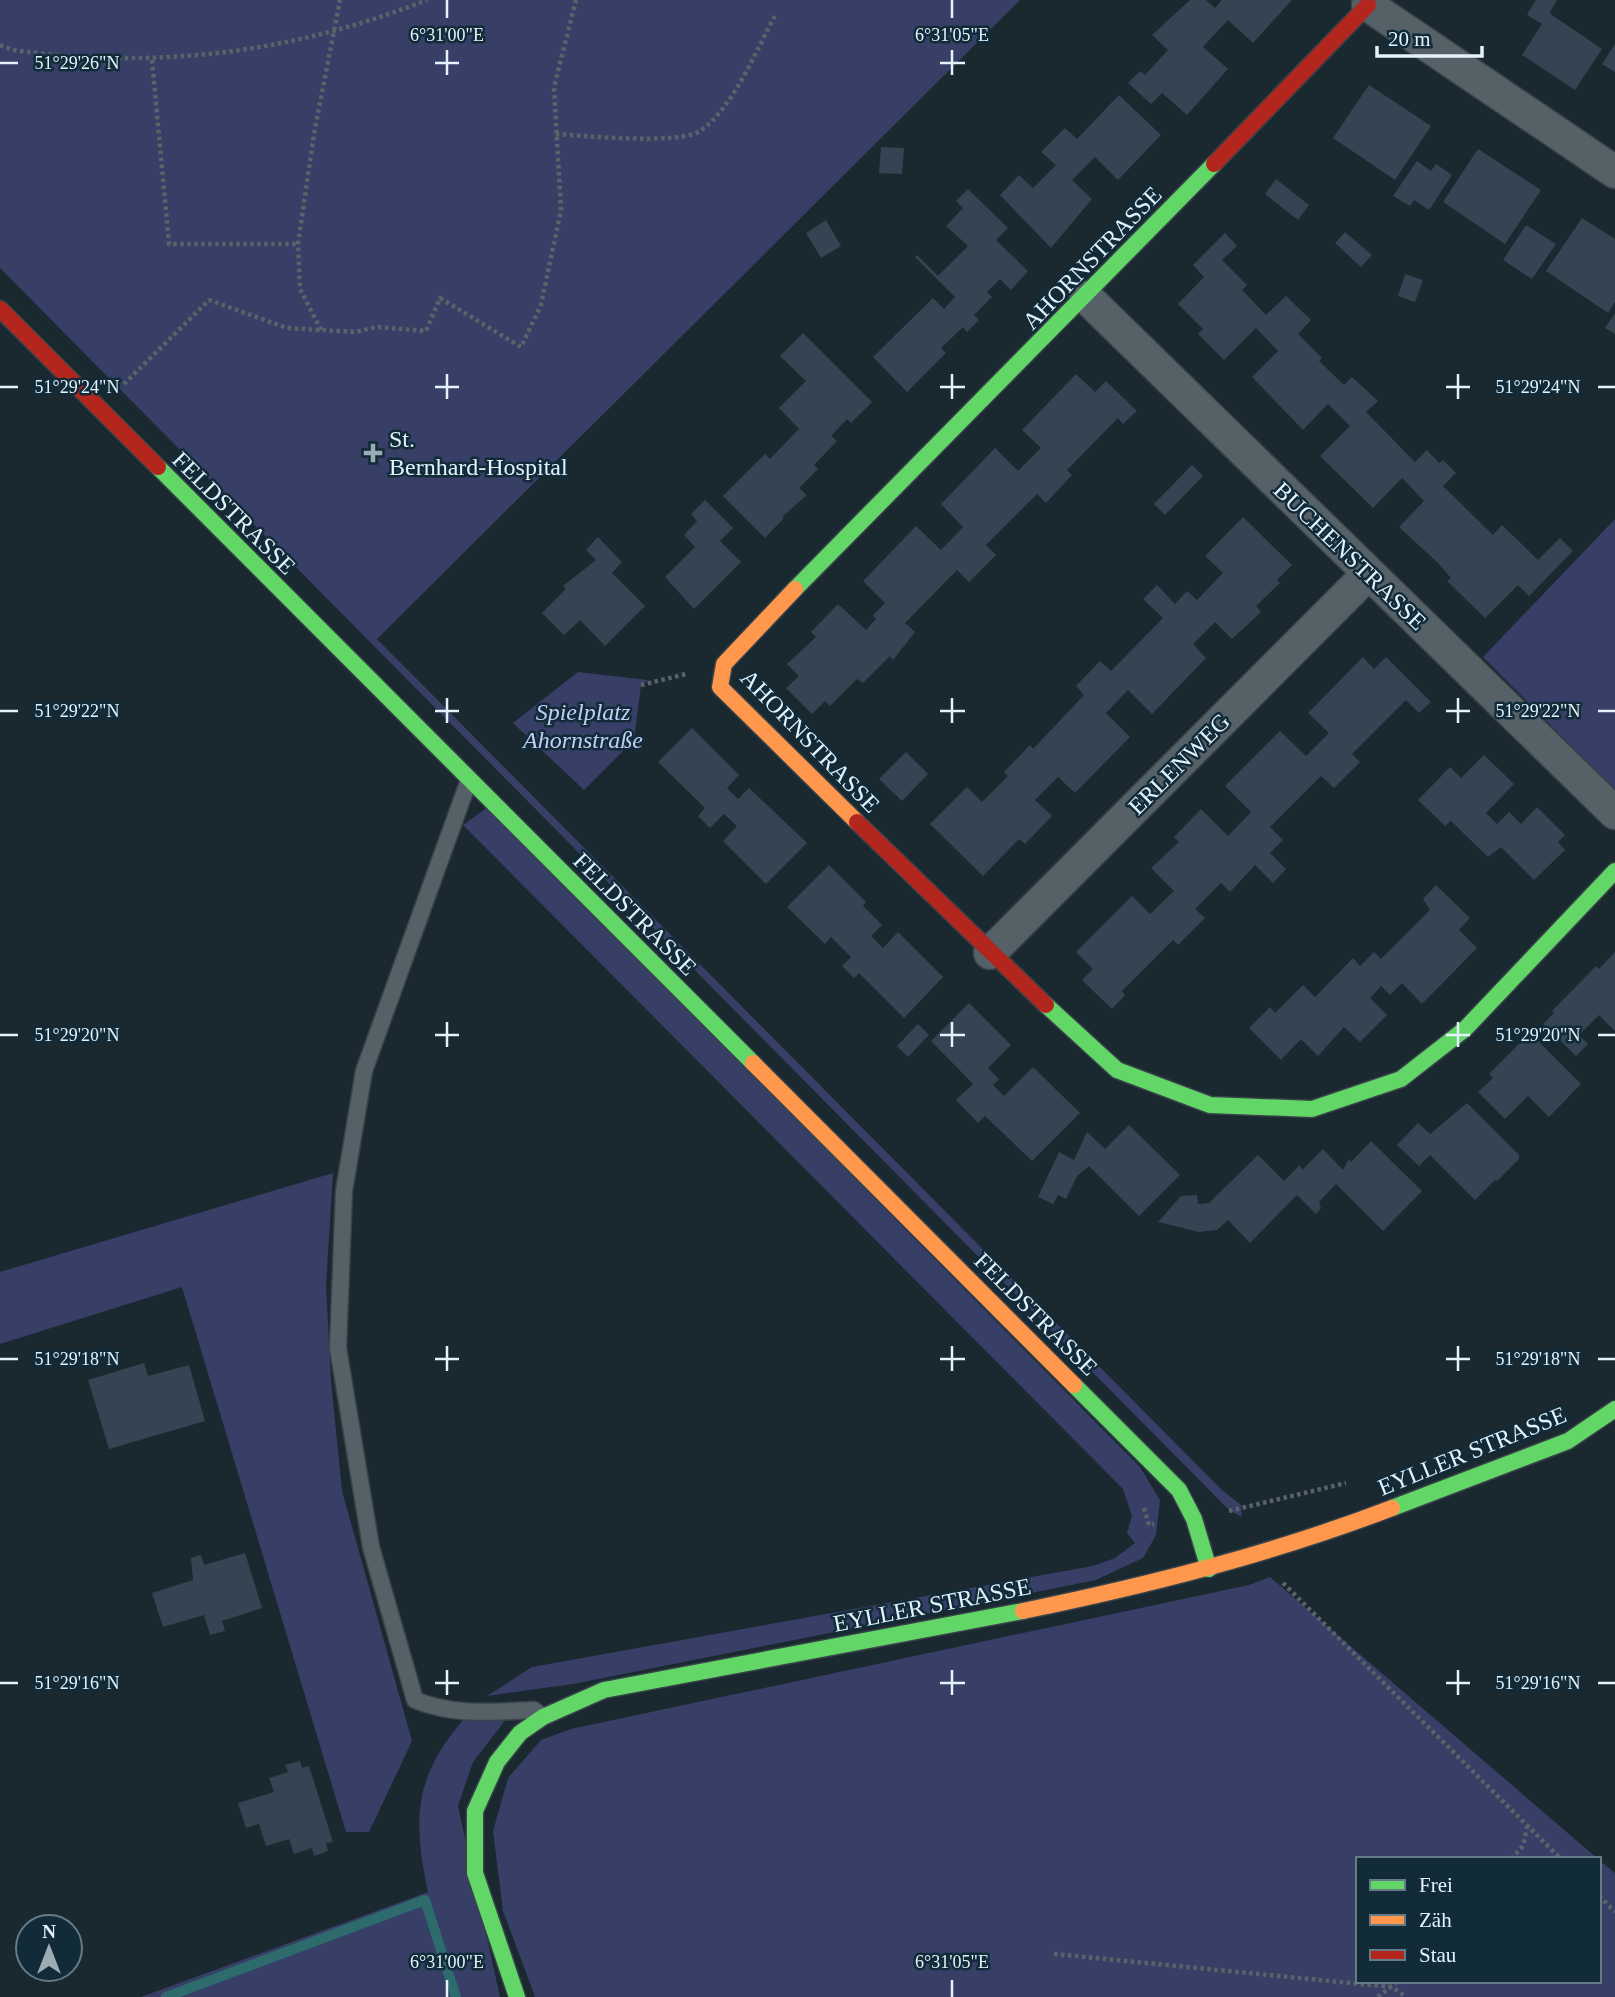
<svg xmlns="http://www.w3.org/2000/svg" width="1615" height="1997" viewBox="0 0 1615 1997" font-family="'Times New Roman',serif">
  <rect width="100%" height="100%" fill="#1a2830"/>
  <g fill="#373f66">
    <polygon points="0,0 1020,0 377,639 1222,1490 1241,1505 1242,1517 1229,1510 0,268"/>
    <polygon points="1615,519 1615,790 1483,657"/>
    <polygon points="578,672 648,680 641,685 634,740 584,790 513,723"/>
    <polygon points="488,807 1140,1467 1160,1500 1156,1535 1143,1558 1096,1580 573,1684 487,1696 532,1667 1093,1566 1115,1558 1135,1543 1127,1533 1132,1516 1123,1489 463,825"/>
    <polygon points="333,1173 326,1285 331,1381 342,1491 412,1741 369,1832 346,1832 182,1287 0,1344 0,1272"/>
    <polygon points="1270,1577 1598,1859 1358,1859 1358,1981 1599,1981 1599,1860 1615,1873 1615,1997 535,1997 503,1911 493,1831 508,1778 541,1740 571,1729 1249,1585"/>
    <path d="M507 1718 473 1762 458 1806 500 1997H141L428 1892C413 1821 413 1778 463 1720Z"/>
  </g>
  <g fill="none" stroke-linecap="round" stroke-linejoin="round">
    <polyline stroke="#2e6b6c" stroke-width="10" points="166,1997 425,1900 456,1997"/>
  </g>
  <g fill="#344453">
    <polygon points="1190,0 1206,0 1215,8 1222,0 1292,0 1253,43 1228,20 1203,47 1228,69 1187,115 1162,93 1151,104 1128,83 1140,71 1145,75 1168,50 1152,35"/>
    <polygon points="1536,0 1557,0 1550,12 1552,15 1602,49 1575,90 1522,55 1542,24 1527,15"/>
    <polygon points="1615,44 1615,72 1602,64"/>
    <polygon points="1369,85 1431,126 1395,180 1333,138"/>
    <polygon points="1119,95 1161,135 1118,180 1095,157 1072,180 1092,199 1051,248 1000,195 1019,175 1033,188 1056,165 1041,152 1065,128 1077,139"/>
    <polygon points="881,147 904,148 902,174 879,173"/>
    <polygon points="1478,149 1541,190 1505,244 1443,202"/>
    <polygon points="1417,161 1431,171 1436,164 1452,175 1429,210 1414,200 1410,206 1393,196"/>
    <polygon points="1276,179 1309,205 1298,220 1265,194"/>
    <polygon points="968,189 1008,228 996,240 1028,271 1011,290 1000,279 987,292 992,297 974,315 979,320 967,332 963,327 941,348 946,353 907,392 873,357 933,298 944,309 955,297 915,257 917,255 938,276 968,246 946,226 963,208 956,201"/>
    <polygon points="1582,218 1615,239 1615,302 1608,313 1546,271"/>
    <polygon points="826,220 841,246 821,258 806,233"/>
    <polygon points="1526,225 1556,244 1532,279 1503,260"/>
    <polygon points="1345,232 1372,255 1361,267 1335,243"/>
    <polygon points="1225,233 1237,246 1222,260 1247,285 1242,290 1266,315 1286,296 1311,320 1298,334 1322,358 1319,361 1344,385 1352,377 1378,401 1366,412 1415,462 1427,450 1439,463 1443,460 1456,473 1443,486 1493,535 1502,525 1538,560 1560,538 1573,551 1529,596 1518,585 1485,618 1447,581 1451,578 1439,564 1399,527 1424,501 1402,478 1373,508 1320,456 1350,426 1328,404 1303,430 1252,377 1278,351 1256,328 1224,360 1198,334 1203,329 1178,304 1204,277 1193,265"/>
    <polygon points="1405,274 1423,280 1415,302 1398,296"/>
    <polygon points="1615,313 1615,334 1605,328"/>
    <polygon points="803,333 872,402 851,423 847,419 831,436 837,441 814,465 818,469 799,488 807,495 782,517 784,518 765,538 723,496 765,454 770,459 799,429 779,408 806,381 780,356"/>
    <polygon points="1076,374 1095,392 1106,381 1137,411 1123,424 1118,418 1067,470 1072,475 1046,503 1037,494 986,545 996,555 969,582 957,570 905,623 915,632 893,660 890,656 863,683 857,679 830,706 825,701 812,714 786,688 799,676 787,664 816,637 811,632 838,604 866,630 876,619 873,615 885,603 863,581 916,526 941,550 963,527 941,504 995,448 1018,471 1041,448 1022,430"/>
    <polygon points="1192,465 1203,476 1165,515 1154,504"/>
    <polygon points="705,500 733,528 720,541 741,562 694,609 665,577 695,547 684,535 697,521 691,514"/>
    <polygon points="1243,517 1292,565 1277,580 1280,583 1256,606 1261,612 1232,639 1215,622 1193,644 1206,658 1152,714 1128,690 1106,713 1130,737 1075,793 1058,777 1035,800 1052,816 1025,844 1019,839 983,876 930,824 967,787 982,802 1008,776 1004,772 1030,745 1033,749 1084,695 1076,686 1100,661 1111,671 1163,618 1143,599 1157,585 1175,604 1187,591 1197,600 1223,573 1205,556"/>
    <polygon points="598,537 622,562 612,573 645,606 605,646 580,620 564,635 542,613 566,589 563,586 596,560 586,550"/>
    <polygon points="1363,657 1374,669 1386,657 1431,702 1419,713 1406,700 1352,754 1360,762 1334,788 1321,776 1270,827 1283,840 1270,853 1286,869 1273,883 1255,865 1230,892 1221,883 1195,909 1205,918 1178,945 1173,940 1122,991 1125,995 1112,1009 1082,980 1093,969 1076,952 1132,896 1150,914 1174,891 1151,868 1179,842 1174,837 1201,809 1228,836 1251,812 1225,786 1280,731 1306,756 1329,733 1308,713"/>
    <polygon points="692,728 739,775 727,788 738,799 749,788 807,843 766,884 723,841 737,826 724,814 710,828 698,816 705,808 658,762"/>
    <polygon points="906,752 928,774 902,801 879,779"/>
    <polygon points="1484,755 1514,784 1486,813 1497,824 1509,812 1521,824 1537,807 1565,835 1558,842 1565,850 1534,880 1501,847 1488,857 1451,821 1445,826 1418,800 1450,767 1461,778"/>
    <polygon points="829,865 866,902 863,906 882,925 871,936 883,948 898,932 943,977 904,1018 859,973 854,978 842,966 851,957 831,937 825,944 787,907"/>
    <polygon points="1436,885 1470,918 1459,930 1477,948 1422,1004 1402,983 1390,995 1381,986 1370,998 1387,1015 1360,1042 1344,1027 1318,1056 1301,1039 1281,1060 1249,1028 1270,1007 1275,1013 1303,985 1315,997 1353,958 1360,966 1374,952 1381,959 1430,910 1423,899"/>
    <polygon points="1615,952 1615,1031 1599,1015 1579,1035 1588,1044 1576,1056 1543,1024 1554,1013 1552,1011 1596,966 1599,969"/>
    <polygon points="969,1003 1011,1045 988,1068 999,1079 993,1085 1004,1096 1033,1067 1080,1113 1032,1161 985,1116 978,1123 956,1100 973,1084 931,1041"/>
    <polygon points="918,1024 929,1035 908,1057 897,1046"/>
    <polygon points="1530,1033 1581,1084 1549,1117 1528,1096 1505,1119 1478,1092 1493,1078 1489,1074"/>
    <polygon points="1467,1103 1519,1155 1519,1159 1497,1181 1495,1180 1475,1200 1430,1155 1419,1166 1397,1145 1418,1123 1430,1134"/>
    <polygon points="1129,1125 1180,1175 1139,1216 1089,1166 1077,1176 1066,1199 1058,1195 1053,1204 1038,1197 1059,1152 1074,1160 1087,1132 1105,1149"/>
    <polygon points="1371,1141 1422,1191 1383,1231 1336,1184 1319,1202 1321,1208 1316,1214 1297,1195 1250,1243 1228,1220 1217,1230 1199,1232 1158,1222 1181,1196 1197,1195 1198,1204 1209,1203 1258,1155 1284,1181 1300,1165 1302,1170 1323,1149 1343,1170 1349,1159 1351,1162"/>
    <polygon points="144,1363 148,1376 189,1365 205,1421 109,1449 88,1380"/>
    <polygon points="245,1553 262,1608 222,1621 225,1631 210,1635 204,1615 163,1627 152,1593 193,1580 191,1558 201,1555 204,1565"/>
    <polygon points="300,1761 302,1768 309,1766 333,1842 326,1843 328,1851 314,1856 312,1848 294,1854 289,1839 266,1846 259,1824 246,1828 238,1803 274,1792 269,1778 288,1772 285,1765"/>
  </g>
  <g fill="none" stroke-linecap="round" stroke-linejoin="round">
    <g stroke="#374249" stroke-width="19">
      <path id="lane" d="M469 780 364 1071 344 1191 338 1348 371 1547 415 1700C454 1716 493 1712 534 1710L538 1713"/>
    </g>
    <g stroke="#374249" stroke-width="35">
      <g id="street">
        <polyline points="1371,0 1368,5 1615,172"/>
        <polyline points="1086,297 1615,813"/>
        <polyline points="990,953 1368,574"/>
      </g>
    </g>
    <g stroke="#374249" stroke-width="19">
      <g id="fast">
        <polyline points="158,467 753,1063"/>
        <polyline points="795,589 1214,164"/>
        <polyline points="1046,1005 1117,1070 1210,1105 1312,1109 1401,1079 1465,1029 1615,871"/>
        <polyline points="1074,1385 1179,1490 1194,1519 1209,1569"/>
        <polyline points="1392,1508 1568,1441 1615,1409"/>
        <polyline points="517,1997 475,1873 475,1811 497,1762 520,1733 543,1717 604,1690 1023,1611"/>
      </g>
    </g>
    <g stroke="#374249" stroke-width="19">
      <g id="slow">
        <polyline points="795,589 724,664 720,687 857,822"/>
        <polyline points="753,1063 1074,1385"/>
        <path d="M1023 1611C1149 1585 1272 1554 1392 1508"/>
      </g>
    </g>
    <g stroke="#374249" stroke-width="19">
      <g id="jam">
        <polyline points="1214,164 1368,5"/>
        <polyline points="0,309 158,467"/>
        <polyline points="857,822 1046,1005"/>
      </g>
    </g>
    <g stroke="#596469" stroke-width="4.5" stroke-dasharray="3.5 3.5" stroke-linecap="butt">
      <path d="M0 45 13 50C155 70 292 53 427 0"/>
      <polyline points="152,60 169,244 298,244"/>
      <path d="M556 134C585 136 678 145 700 131 733 109 757 48 776 14"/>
      <polyline points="321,330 300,289 298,244 314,134 340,0"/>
      <polyline points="124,384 209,300 287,328 355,332 377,327 426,331 440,298 521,347 541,305 561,210 554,87 576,0"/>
      <polyline points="641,685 686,674"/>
      <polyline points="1144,1508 1149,1525 1154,1524"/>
      <polyline points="1229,1511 1346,1483"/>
      <polyline points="1283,1583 1561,1859"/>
      <polyline points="1511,1859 1523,1846 1527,1827"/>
      <polyline points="1599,1896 1615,1912"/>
      <polyline points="1054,1954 1392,1987 1406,1997"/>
      <polyline points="1378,1997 1398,1981"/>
    </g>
    <use href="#lane" stroke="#566067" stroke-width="16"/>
    <use href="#street" stroke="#566067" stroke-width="32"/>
    <use href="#fast" stroke="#63d668" stroke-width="16"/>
    <use href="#slow" stroke="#ff974d" stroke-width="16"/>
    <use href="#jam" stroke="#b3261e" stroke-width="16"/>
  </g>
  <path fill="none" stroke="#e3f2fc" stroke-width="2.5" d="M447 0V18M952 0V18M447 50V75M952 50V75M0 63H18M435 63H459M940 63H965M447 374V399M952 374V399M1458 374V399M0 387H18M435 387H459M940 387H965M1446 387H1470M1598 387H1615M447 698V723M952 698V723M1458 698V723M0 711H18M435 711H459M940 711H965M1446 711H1470M1598 711H1615M447 1022V1047M952 1022V1047M1458 1022V1047M0 1035H18M435 1035H459M940 1035H965M1446 1035H1470M1598 1035H1615M447 1346V1371M952 1346V1371M1458 1346V1371M0 1359H18M435 1359H459M940 1359H965M1446 1359H1470M1598 1359H1615M447 1670V1695M952 1670V1695M1458 1670V1695M0 1683H18M435 1683H459M940 1683H965M1446 1683H1470M1598 1683H1615M447 1980V1997M952 1980V1997"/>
  <path fill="#9dabb5" stroke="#112b39" stroke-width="2.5" d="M369.5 442.5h7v7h7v7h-7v7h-7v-7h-7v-7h7z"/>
  <g text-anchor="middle" stroke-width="5" stroke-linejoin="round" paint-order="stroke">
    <g font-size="24" fill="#e3f2fc" stroke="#112b39">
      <text transform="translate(1092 258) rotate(-46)" y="8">AHORNSTRASSE</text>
      <text transform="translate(234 513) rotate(45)" y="8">FELDSTRASSE</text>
      <text transform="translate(1350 556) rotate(44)" y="8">BUCHENSTRASSE</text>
      <text transform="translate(810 741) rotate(46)" y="8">AHORNSTRASSE</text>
      <text transform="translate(1179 764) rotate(-45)" y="8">ERLENWEG</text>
      <text transform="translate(635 914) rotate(45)" y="8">FELDSTRASSE</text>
      <text transform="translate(1036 1314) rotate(45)" y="8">FELDSTRASSE</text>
      <text transform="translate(1472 1451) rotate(-22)" y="8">EYLLER STRASSE</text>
      <text transform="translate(932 1605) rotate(-11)" y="8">EYLLER STRASSE</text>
    </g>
    <g font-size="24" fill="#e3f2fc" stroke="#112b39" text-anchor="start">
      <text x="389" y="447">St.<tspan x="389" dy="28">Bernhard-Hospital</tspan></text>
    </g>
    <g font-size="24" font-style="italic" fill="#c4cdf5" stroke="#112b39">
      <text x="583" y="720">Spielplatz<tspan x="583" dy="28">Ahornstraße</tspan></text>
    </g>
  </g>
  <g font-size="18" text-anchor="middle" fill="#e3f2fc" stroke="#112b39" stroke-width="5" stroke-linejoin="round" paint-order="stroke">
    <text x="447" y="41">6°31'00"E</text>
    <text x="952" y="41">6°31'05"E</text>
    <text x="77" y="69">51°29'26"N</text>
    <text x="77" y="393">51°29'24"N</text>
    <text x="1538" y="393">51°29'24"N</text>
    <text x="77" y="717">51°29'22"N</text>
    <text x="1538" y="717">51°29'22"N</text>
    <text x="77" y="1041">51°29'20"N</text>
    <text x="1538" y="1041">51°29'20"N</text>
    <text x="77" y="1365">51°29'18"N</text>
    <text x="1538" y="1365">51°29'18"N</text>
    <text x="77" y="1689">51°29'16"N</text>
    <text x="1538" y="1689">51°29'16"N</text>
    <text x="447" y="1968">6°31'00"E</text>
    <text x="952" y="1968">6°31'05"E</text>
  </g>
  <rect x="1356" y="1857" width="245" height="126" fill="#112b39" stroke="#657b87" stroke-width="2"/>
  <rect x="1370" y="1880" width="35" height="10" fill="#63d668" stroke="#657b87" stroke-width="2"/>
  <text x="1419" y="1892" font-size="21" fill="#e3f2fc">Frei</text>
  <rect x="1370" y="1915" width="35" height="10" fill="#ff974d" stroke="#657b87" stroke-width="2"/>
  <text x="1419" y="1927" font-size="21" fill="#e3f2fc">Zäh</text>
  <rect x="1370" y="1950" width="35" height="10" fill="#b3261e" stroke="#657b87" stroke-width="2"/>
  <text x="1419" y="1962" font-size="21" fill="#e3f2fc">Stau</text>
  <g transform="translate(49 1948)"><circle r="33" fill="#112b39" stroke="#657b87" stroke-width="2"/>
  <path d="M0-5L12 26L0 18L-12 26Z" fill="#9dabb5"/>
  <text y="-10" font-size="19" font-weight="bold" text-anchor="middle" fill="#e3f2fc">N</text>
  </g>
  <path d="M1377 46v10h105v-10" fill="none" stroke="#e3f2fc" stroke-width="3.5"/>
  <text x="1388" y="46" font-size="21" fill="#e3f2fc" stroke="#112b39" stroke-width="5" paint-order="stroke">20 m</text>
</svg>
